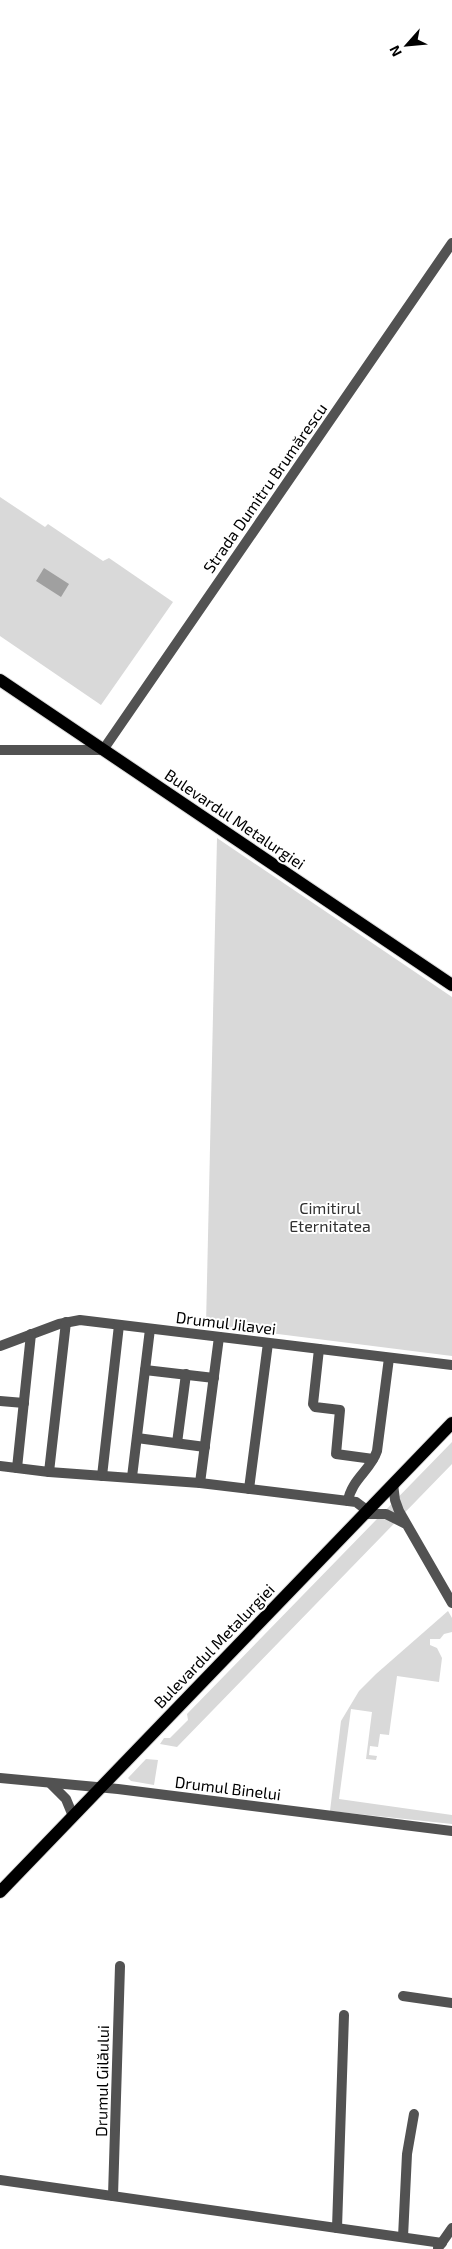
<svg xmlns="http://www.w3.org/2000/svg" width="452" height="2249" viewBox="0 0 452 2249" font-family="'Exo 2',sans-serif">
  <rect width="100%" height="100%" fill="#fff"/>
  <g fill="#d9d9d9">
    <polygon points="0,497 45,527 48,524 103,561 109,558 173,602 101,705 0,636"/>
    <polygon points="217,838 452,997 452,1356 206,1325"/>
    <polygon points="452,1442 452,1464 177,1747 160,1744 164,1738 170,1738 188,1720 187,1714"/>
    <polygon points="448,1611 452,1618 452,1632 444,1634 440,1639 430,1639 430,1645 437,1648 442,1658 439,1682 397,1676 389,1735 380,1734 378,1747 370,1746 369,1755 377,1756 376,1760 366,1759 372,1712 351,1709 339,1799 452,1815 452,1824 330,1811 341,1721 359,1691 376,1674"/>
    <polygon points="146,1759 158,1760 154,1785 131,1781 128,1778"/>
  </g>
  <polygon fill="#a0a0a0" points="44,568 69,584 61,597 36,581"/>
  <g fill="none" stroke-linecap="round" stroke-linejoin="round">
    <g stroke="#dbdbdb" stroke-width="14">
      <g id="major">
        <polyline points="0,680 452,985"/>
        <polyline points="0,1892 452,1423"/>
      </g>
    </g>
    <g stroke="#525252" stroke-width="10">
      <polyline points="0,750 103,750 452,243"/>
      <polyline points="0,1346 59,1324 80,1320 452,1365"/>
      <polyline points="319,1349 313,1404 315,1407 340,1410 336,1454 373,1459"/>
      <polyline points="145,1370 214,1378"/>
      <polyline points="0,1401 24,1403"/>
      <polyline points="137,1438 205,1447"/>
      <polyline points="177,1443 186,1374"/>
      <polyline points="0,1466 49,1472 66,1322"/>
      <polyline points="17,1468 31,1334"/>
      <polyline points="49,1472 200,1483 348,1501 356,1502 368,1511"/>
      <polyline points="102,1476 119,1325"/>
      <polyline points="132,1477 150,1329"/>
      <polyline points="200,1483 219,1337"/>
      <polyline points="393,1484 395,1500 399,1511 452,1603"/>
      <polyline points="249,1489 268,1343"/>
      <path d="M348 1501C351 1480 371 1470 377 1451L389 1358"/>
      <polyline points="365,1514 386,1514 404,1523"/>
      <polyline points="0,1778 118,1789 452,1831"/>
      <polyline points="51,1784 66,1799 73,1816"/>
      <polyline points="403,1996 452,2003"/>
      <polyline points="0,2180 442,2243"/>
      <polyline points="113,2196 120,1966"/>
      <polyline points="337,2228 344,2015"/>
      <polyline points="403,2237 407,2154 414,2114"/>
      <polyline points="438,2248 452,2228"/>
    </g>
    <use href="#major" stroke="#000" stroke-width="12"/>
  </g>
  <g text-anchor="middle" stroke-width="4" stroke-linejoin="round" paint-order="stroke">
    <g font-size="16" fill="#000" stroke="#fff">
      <text transform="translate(265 488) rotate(-55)" y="6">Strada Dumitru Brumărescu</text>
      <text transform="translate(235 819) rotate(34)" y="6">Bulevardul Metalurgiei</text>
      <text transform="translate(226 1323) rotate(7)" y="6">Drumul Jilavei</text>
      <text transform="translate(214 1646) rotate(-46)" y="6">Bulevardul Metalurgiei</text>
      <text transform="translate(228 1788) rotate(7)" y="6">Drumul Binelui</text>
      <text transform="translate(102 2081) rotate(-89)" y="6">Drumul Gilăului</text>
    </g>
    <g font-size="16" fill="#303030" stroke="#fff">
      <text x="330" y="1214">Cimitirul<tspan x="330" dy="18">Eternitatea</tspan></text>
    </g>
  </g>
  <g transform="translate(407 45) rotate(243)" stroke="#ffffff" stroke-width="4" paint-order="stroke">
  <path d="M0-4L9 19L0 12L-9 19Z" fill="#000000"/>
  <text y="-8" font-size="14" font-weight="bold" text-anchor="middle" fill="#000000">N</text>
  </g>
</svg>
